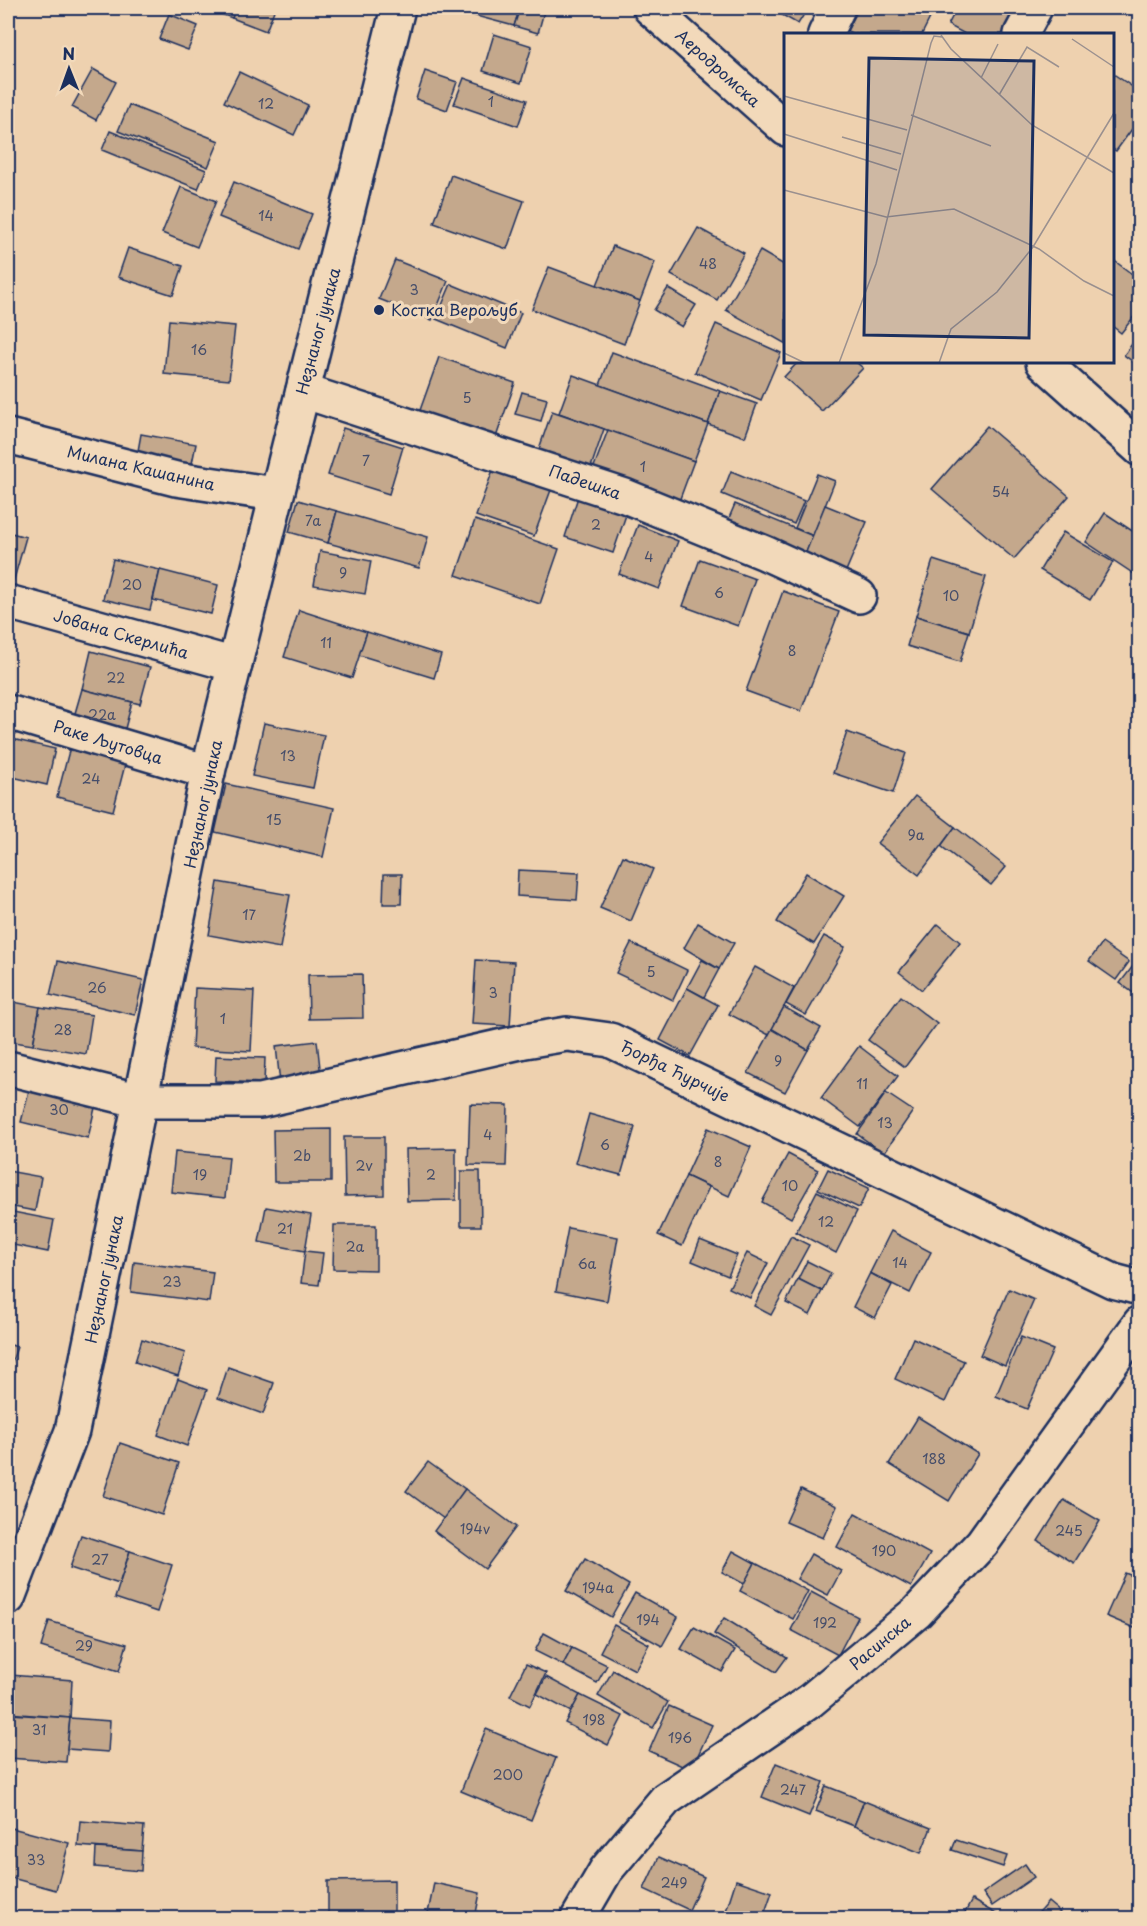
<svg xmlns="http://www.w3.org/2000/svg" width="1147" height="1926" viewBox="0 0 1147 1926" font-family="'Playpen Sans',sans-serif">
  <rect width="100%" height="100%" fill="#eed1af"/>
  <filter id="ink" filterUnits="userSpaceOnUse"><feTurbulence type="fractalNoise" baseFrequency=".0167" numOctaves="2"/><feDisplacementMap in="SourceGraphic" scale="12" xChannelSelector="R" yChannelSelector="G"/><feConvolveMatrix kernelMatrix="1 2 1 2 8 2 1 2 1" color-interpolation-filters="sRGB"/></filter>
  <g filter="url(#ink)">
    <g fill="#c4a88c" stroke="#1b2f5e" stroke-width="1.5">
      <polygon points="205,8 236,8 232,18"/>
      <polygon points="236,8 275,8 266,31 232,18"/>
      <polygon points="462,8 520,8 514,26 461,12"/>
      <polygon points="520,8 545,8 538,33 514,26"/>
      <polygon points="770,8 808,8 798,24"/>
      <polygon points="859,8 935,8 922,34 854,34 847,31"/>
      <polygon points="957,8 1004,8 1024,18 1016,34 965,34 948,25"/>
      <polygon points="169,14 198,26 188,50 159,39"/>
      <polygon points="494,34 532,46 521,83 483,71"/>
      <polygon points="93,69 116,82 96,120 72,107"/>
      <polygon points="425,71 457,82 447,110 416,99"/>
      <polygon points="239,72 308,105 294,135 224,102"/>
      <polygon points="1112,73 1140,92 1140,118 1116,151 1112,149"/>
      <polygon points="464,78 527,100 518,126 454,104"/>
      <polygon points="129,105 219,141 208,167 118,131"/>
      <polygon points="110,131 206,170 198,189 102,150"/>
      <polygon points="451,175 524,201 507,249 434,223"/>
      <polygon points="234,182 312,214 298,249 219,217"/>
      <polygon points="181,187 216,201 197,247 162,233"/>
      <polygon points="698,228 744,253 717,300 671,275"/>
      <polygon points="613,246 655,262 640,301 597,285"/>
      <polygon points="128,248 183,266 173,295 118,277"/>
      <polygon points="760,251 786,266 786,344 726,310"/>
      <polygon points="1112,259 1140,280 1140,309 1121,333 1112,326"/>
      <polygon points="395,260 448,281 432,320 379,299"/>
      <polygon points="549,267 640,301 624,344 532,309"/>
      <polygon points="451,284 521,313 507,348 436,319"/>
      <polygon points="668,288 696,305 682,327 654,310"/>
      <polygon points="169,320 235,326 229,380 164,374"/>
      <polygon points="716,324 781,353 761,400 695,372"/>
      <polygon points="1140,333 1140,367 1124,355"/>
      <polygon points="612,352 720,391 708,424 600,385"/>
      <polygon points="439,357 515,383 495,440 419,413"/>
      <polygon points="798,362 856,362 863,368 822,411 784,377"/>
      <polygon points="573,375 708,424 694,461 559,413"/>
      <polygon points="720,391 757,404 745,437 708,424"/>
      <polygon points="522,392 547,399 541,421 515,414"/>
      <polygon points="552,411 604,429 590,470 538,452"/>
      <polygon points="987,426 1069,496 1014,559 932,489"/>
      <polygon points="343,428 403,447 389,494 328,475"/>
      <polygon points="608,430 694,461 678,504 592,472"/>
      <polygon points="141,434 196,444 190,473 136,462"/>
      <polygon points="493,470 551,490 534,536 476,516"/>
      <polygon points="731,471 804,501 794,524 722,494"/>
      <polygon points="817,474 835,481 813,536 795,528"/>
      <polygon points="578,497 627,512 613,553 565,537"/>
      <polygon points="298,500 337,511 328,543 289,532"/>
      <polygon points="735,504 813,536 801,564 723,532"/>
      <polygon points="825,505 867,522 843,578 802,562"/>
      <polygon points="337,511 428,537 419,568 328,543"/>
      <polygon points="1105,513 1140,536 1140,566 1134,574 1086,542"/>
      <polygon points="475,520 559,549 540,604 456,575"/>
      <polygon points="638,525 678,541 659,589 619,574"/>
      <polygon points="8,532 26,537 13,583 8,582"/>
      <polygon points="1063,532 1113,562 1090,600 1040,570"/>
      <polygon points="320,551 371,561 365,594 314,585"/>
      <polygon points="113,559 160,570 150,610 103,599"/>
      <polygon points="700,559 755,579 738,626 683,606"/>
      <polygon points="933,560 986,577 969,632 916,616"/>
      <polygon points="160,570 218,585 211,614 153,600"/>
      <polygon points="783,591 839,612 801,711 746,691"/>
      <polygon points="299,610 367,632 352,678 284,657"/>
      <polygon points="916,616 969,632 960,662 907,646"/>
      <polygon points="367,632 441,655 434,678 359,655"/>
      <polygon points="91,651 150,667 140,704 82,689"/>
      <polygon points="82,689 132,702 122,740 71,727"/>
      <polygon points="264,723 324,735 313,788 252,776"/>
      <polygon points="847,732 906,753 893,793 833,773"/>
      <polygon points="8,738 55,749 47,785 8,776"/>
      <polygon points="70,747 126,761 113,811 57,797"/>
      <polygon points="226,784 334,808 323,857 215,832"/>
      <polygon points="915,796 955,827 919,875 877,843"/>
      <polygon points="955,827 1006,867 991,885 941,846"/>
      <polygon points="623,856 653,869 631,921 600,908"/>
      <polygon points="518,870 579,873 577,900 517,896"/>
      <polygon points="806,873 844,896 814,944 777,922"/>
      <polygon points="384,874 402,874 401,904 383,904"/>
      <polygon points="218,882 290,895 280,948 209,935"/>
      <polygon points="698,923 734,943 719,969 684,948"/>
      <polygon points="938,924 960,942 922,990 899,972"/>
      <polygon points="824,936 845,947 806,1015 786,1004"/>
      <polygon points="631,943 687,970 673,1000 616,973"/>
      <polygon points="1102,943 1129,962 1116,980 1089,961"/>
      <polygon points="1140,957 1140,998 1120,983"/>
      <polygon points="476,960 514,962 510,1026 472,1024"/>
      <polygon points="702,960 719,969 704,997 687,988"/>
      <polygon points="58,961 143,980 135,1015 50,995"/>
      <polygon points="755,967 794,988 769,1035 729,1014"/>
      <polygon points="362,974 363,1018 309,1019 308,975"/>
      <polygon points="195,988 254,991 251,1051 192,1048"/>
      <polygon points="687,988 718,1005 690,1056 660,1040"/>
      <polygon points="901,996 937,1024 905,1067 868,1040"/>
      <polygon points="8,1001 40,1007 33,1045 8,1041"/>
      <polygon points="40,1007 92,1015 86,1054 33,1045"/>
      <polygon points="784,1007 821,1028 808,1050 772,1029"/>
      <polygon points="772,1029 808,1050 785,1092 748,1073"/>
      <polygon points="317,1041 321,1077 280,1083 276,1046"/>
      <polygon points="859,1046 898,1076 860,1127 821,1098"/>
      <polygon points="216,1056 265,1058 264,1083 215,1081"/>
      <polygon points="31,1083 97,1099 88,1138 21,1122"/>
      <polygon points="886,1093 913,1111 884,1153 857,1134"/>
      <polygon points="470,1104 508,1105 506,1166 468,1165"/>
      <polygon points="589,1114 635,1127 621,1175 575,1163"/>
      <polygon points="708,1128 751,1147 729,1196 686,1176"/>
      <polygon points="331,1129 331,1182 274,1182 273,1130"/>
      <polygon points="344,1137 384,1137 384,1195 345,1196"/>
      <polygon points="456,1148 456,1200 407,1201 406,1149"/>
      <polygon points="175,1152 229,1157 225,1198 171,1192"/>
      <polygon points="788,1154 818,1170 791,1218 762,1202"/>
      <polygon points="828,1169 869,1188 859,1208 818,1189"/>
      <polygon points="8,1171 41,1177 35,1211 8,1206"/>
      <polygon points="461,1171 480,1171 481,1226 461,1226"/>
      <polygon points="686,1176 709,1187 682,1246 658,1235"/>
      <polygon points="817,1191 857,1211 836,1253 796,1232"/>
      <polygon points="266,1207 311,1215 305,1251 259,1242"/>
      <polygon points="8,1211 54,1220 48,1252 8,1244"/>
      <polygon points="334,1225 376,1225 376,1270 333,1269"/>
      <polygon points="568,1228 618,1237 607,1301 556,1291"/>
      <polygon points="891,1231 931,1252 910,1293 870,1273"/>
      <polygon points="791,1236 809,1245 771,1315 754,1306"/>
      <polygon points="700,1240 737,1255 728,1276 692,1261"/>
      <polygon points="305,1251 323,1253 319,1285 301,1283"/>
      <polygon points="747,1253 768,1263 750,1298 729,1288"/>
      <polygon points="807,1261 831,1273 822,1291 798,1279"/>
      <polygon points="134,1262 213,1272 209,1302 131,1292"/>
      <polygon points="870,1273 892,1285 875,1318 853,1307"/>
      <polygon points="798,1279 822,1291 810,1315 786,1303"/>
      <polygon points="1009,1289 1034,1300 1005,1366 980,1355"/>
      <polygon points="1021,1337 1053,1350 1027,1409 996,1396"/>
      <polygon points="913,1338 964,1361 945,1402 895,1379"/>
      <polygon points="142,1339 185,1353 178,1376 135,1362"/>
      <polygon points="8,1344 17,1347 8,1373"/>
      <polygon points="228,1367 274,1383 263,1414 218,1398"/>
      <polygon points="178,1379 207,1390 187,1446 158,1435"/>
      <polygon points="918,1417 978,1454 949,1501 889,1464"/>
      <polygon points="120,1443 179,1463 162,1515 103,1496"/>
      <polygon points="428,1462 465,1489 444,1519 406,1491"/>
      <polygon points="465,1489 516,1527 485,1569 434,1531"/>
      <polygon points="801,1489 837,1506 823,1538 786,1522"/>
      <polygon points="1064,1500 1100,1521 1074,1563 1038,1541"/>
      <polygon points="855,1513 930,1554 911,1587 837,1547"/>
      <polygon points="81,1535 130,1551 119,1584 70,1568"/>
      <polygon points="130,1551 172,1565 157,1612 115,1598"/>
      <polygon points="733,1551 755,1563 744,1584 722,1572"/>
      <polygon points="811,1554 841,1571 828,1595 797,1579"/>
      <polygon points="585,1559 629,1585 611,1617 566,1591"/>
      <polygon points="755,1563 808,1591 793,1619 740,1591"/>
      <polygon points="1125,1573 1140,1579 1140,1616 1134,1628 1106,1616"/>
      <polygon points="811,1592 858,1617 838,1655 791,1630"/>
      <polygon points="635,1593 678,1617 662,1646 618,1622"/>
      <polygon points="724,1618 787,1657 776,1672 714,1634"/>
      <polygon points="49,1621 127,1644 119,1671 41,1647"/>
      <polygon points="614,1625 649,1644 635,1670 600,1652"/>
      <polygon points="694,1627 735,1650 722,1672 681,1649"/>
      <polygon points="544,1633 572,1648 563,1665 535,1651"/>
      <polygon points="572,1648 607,1665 597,1683 563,1665"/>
      <polygon points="526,1664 546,1673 530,1706 510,1696"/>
      <polygon points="613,1670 668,1702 653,1728 598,1696"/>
      <polygon points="10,1675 72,1680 70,1718 8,1713"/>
      <polygon points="546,1677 580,1695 571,1712 537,1694"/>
      <polygon points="580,1695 623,1716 608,1745 565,1723"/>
      <polygon points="669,1706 712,1725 691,1770 649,1751"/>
      <polygon points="10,1714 70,1718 66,1762 8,1758"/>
      <polygon points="70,1718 110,1721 108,1752 67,1749"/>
      <polygon points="486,1729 556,1758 531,1820 461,1791"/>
      <polygon points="776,1763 823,1782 809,1816 762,1797"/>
      <polygon points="826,1786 864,1801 854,1826 816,1811"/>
      <polygon points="864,1801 931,1828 921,1853 854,1826"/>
      <polygon points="80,1821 144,1826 142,1851 78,1846"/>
      <polygon points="8,1827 69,1843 56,1890 8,1877"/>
      <polygon points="956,1840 1007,1856 1003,1867 952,1850"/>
      <polygon points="96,1848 142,1851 141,1871 95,1867"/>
      <polygon points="659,1857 704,1877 689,1910 644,1889"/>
      <polygon points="1025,1864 1034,1877 992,1906 983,1893"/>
      <polygon points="394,1880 394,1918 328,1918 328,1881"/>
      <polygon points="736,1880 772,1892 763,1918 750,1918 726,1911"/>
      <polygon points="434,1883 480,1893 475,1918 450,1918 428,1913"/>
      <polygon points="972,1900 1003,1918 962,1918"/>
      <polygon points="1048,1902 1060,1912 1054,1918 1034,1918"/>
      <polygon points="428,1913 449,1918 426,1918"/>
    </g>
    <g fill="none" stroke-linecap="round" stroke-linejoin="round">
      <g stroke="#1b2f5e" stroke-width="38">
        <g id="minor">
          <polyline points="650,8 786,129"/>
          <polyline points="825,34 838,8"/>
          <polyline points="1021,34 1035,8"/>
          <polyline points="1043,362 1140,449"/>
          <polyline points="303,391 625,496 765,553 859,596"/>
          <polyline points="8,436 176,479 275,494"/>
          <polyline points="8,602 235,665"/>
          <polyline points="8,712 208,772"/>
          <polyline points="8,1068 141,1101 260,1101 525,1041 567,1034 610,1040 1113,1281 1140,1288"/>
          <polyline points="8,1598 72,1431 208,772 398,8"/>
          <polyline points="578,1918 606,1870 666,1799 810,1701 917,1612 982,1543 1140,1323"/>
        </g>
      </g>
      <use href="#minor" stroke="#f2d9ba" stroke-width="33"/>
    </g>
  </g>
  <circle fill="#1b2f5e" stroke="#f2d9ba" stroke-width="2" cx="379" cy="310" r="6"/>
  <g text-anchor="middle" stroke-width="6" stroke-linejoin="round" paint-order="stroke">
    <g font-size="14" fill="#454d6a">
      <text x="491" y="107">1</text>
      <text x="266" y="109">12</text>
      <text x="266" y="221">14</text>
      <text x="708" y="269">48</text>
      <text x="414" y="295">3</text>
      <text x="199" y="355">16</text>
      <text x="467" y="403">5</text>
      <text x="366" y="466">7</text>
      <text x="643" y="472">1</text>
      <text x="1001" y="497">54</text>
      <text x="313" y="526">7a</text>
      <text x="596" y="530">2</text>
      <text x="649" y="562">4</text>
      <text x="343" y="578">9</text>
      <text x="132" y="590">20</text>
      <text x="719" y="598">6</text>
      <text x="951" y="601">10</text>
      <text x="326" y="648">11</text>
      <text x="792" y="656">8</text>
      <text x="116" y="683">22</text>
      <text x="102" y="720">22a</text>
      <text x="288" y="761">13</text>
      <text x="91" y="784">24</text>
      <text x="274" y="825">15</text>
      <text x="916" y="840">9a</text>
      <text x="249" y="920">17</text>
      <text x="651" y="977">5</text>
      <text x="97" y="993">26</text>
      <text x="493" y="998">3</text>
      <text x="223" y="1024">1</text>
      <text x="63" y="1035">28</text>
      <text x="778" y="1066">9</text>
      <text x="862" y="1089">11</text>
      <text x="59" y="1115">30</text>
      <text x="885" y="1128">13</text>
      <text x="488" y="1140">4</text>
      <text x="605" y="1150">6</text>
      <text x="302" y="1161">2b</text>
      <text x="718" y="1167">8</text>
      <text x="364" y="1171">2v</text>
      <text x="200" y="1180">19</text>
      <text x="431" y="1180">2</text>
      <text x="790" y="1191">10</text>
      <text x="826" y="1227">12</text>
      <text x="285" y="1234">21</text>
      <text x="355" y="1252">2a</text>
      <text x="900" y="1268">14</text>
      <text x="587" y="1269">6a</text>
      <text x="172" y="1287">23</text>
      <text x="934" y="1464">188</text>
      <text x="475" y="1534">194v</text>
      <text x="1069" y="1536">245</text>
      <text x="884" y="1556">190</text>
      <text x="100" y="1565">27</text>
      <text x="598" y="1593">194a</text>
      <text x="648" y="1625">194</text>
      <text x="825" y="1628">192</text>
      <text x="84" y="1651">29</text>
      <text x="594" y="1725">198</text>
      <text x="39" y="1735">31</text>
      <text x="680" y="1743">196</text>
      <text x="508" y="1780">200</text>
      <text x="793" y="1795">247</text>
      <text x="36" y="1865">33</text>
      <text x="674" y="1888">249</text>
    </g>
    <g font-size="16" fill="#1b2f5e" stroke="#f2d9ba">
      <text transform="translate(718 68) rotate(42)" y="6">Аеродромска</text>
      <text transform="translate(318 331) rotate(-75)" y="6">Незнаног јунака</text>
      <text transform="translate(141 468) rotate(13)" y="6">Милана Кашанина</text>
      <text transform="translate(585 482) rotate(19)" y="6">Падешка</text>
      <text transform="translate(121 634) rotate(16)" y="6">Јована Скерлића</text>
      <text transform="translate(108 742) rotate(17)" y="6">Раке Љутовца</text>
      <text transform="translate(203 804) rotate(-78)" y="6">Незнаног јунака</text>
      <text transform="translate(675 1071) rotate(26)" y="6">Ђорђа Ћурчије</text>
      <text transform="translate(104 1279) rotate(-78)" y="6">Незнаног јунака</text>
      <text transform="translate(880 1643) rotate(-40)" y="6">Расинска</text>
    </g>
    <g font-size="16" fill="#1b2f5e" stroke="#f2d9ba" text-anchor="start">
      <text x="391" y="316">Костка Верољуб</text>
    </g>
  </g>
  <g transform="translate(784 33)">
    <rect width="330" height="330" fill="#eed1af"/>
    <path fill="none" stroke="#9a908f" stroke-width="1.5" d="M157 2 167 16 248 92 330 140M288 6 330 34M197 45 214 11M215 62 243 14 275 34M0 63 123 97M127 82 207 113M0 101 113 137M58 104 117 121M0 157 102 184 170 176 255 216 300 248 330 263M0 320 21 330M55 330 92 231 147 10 150 3 158 4M155 330 167 296 213 259 249 214 330 80"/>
    <path fill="#1b2f5e" fill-opacity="0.15" stroke="#1b2f5e" stroke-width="3" d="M85 25 250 28 245 305 80 302Z"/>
    <rect width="330" height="330" fill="none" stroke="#1b2f5e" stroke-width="3"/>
  </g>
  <rect width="1147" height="1926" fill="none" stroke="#f2d9ba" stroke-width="30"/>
  <rect x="15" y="15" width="1117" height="1896" fill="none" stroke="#1b2f5e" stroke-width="2" filter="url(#ink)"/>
  <g transform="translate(69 69) rotate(359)" stroke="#f2d9ba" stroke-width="4.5" paint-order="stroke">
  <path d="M0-4.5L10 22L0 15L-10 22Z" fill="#1b2f5e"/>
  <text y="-9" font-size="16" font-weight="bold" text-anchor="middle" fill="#1b2f5e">N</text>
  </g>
</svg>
